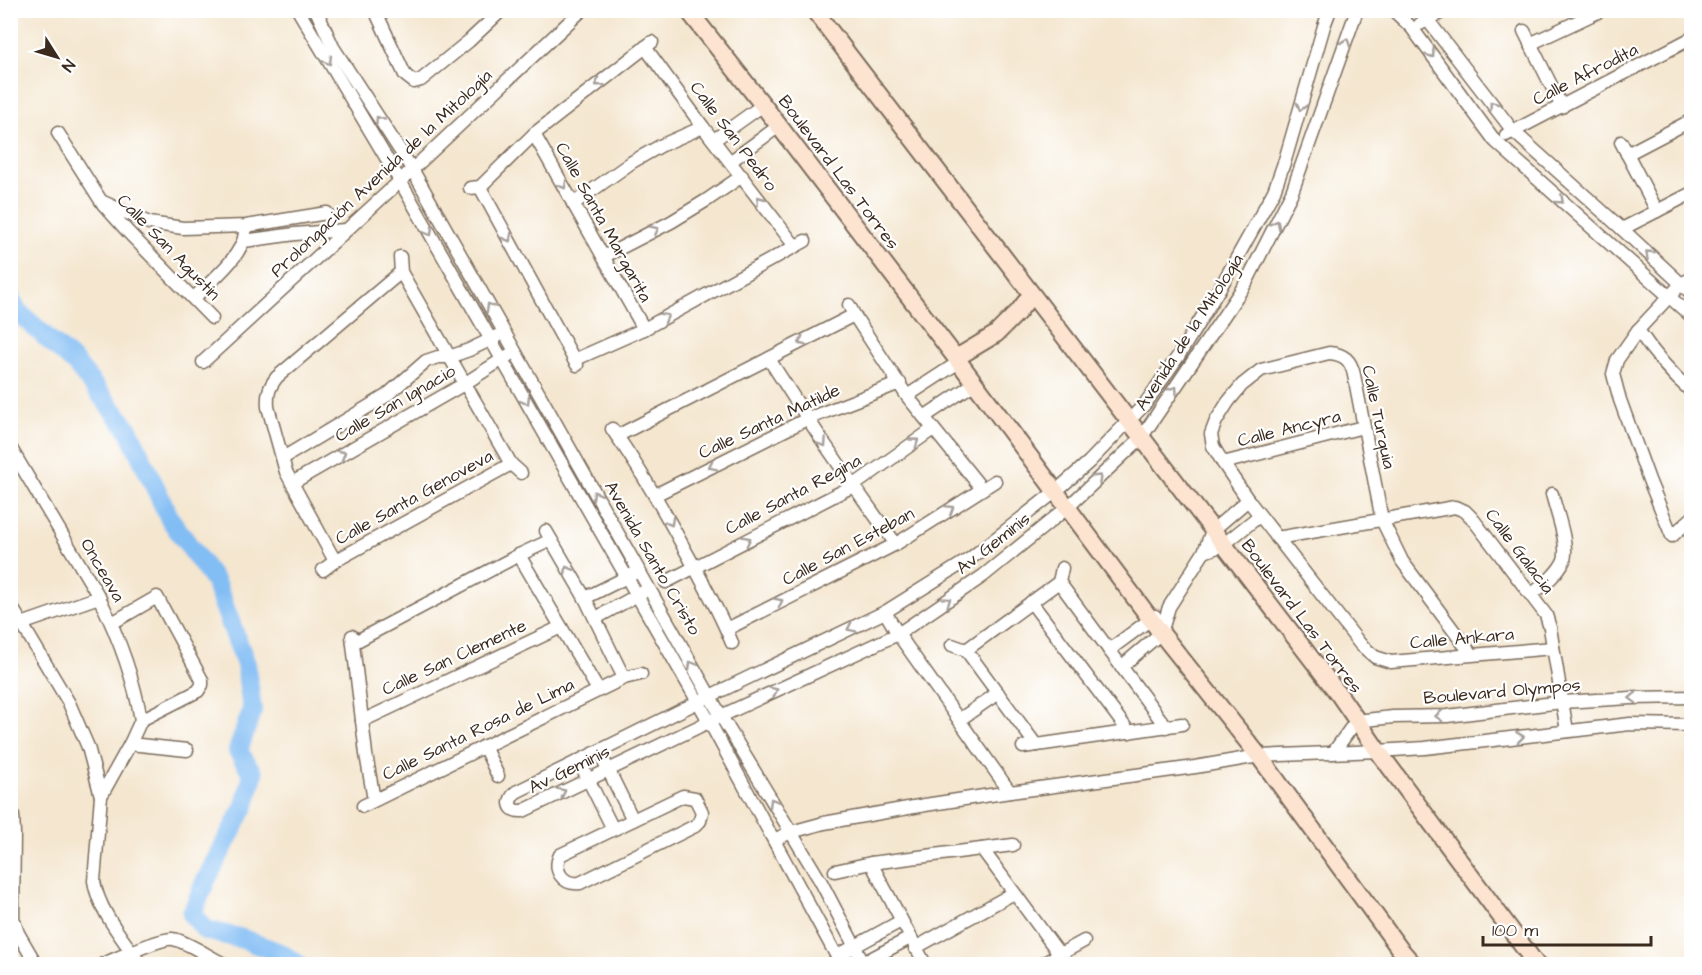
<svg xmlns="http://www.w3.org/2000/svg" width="1702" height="975" viewBox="0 0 1702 975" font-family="'Architects Daughter',sans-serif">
  <rect width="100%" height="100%" fill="#fff"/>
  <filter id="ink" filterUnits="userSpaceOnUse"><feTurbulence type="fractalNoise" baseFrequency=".0167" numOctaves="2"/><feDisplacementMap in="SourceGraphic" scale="12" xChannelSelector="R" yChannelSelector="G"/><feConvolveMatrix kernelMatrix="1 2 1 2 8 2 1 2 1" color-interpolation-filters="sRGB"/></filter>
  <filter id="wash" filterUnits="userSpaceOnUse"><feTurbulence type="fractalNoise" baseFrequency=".008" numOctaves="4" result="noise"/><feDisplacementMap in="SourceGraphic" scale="24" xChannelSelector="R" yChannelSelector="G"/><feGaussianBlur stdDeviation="1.35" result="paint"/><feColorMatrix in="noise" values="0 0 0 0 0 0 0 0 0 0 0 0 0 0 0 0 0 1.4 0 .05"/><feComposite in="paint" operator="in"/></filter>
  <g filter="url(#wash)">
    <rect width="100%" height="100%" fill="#f4e6cf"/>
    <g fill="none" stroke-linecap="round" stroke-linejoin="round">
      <polyline stroke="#82bdf4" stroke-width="20" points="10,298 18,312 76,364 128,429 170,519 215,582 246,664 252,710 238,751 253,774 245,805 205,882 192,914 205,930 243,939 280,953 297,964"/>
    </g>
  </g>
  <g filter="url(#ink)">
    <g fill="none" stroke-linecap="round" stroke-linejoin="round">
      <g stroke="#7c6c5c" stroke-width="15">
        <g id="minor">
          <polyline points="298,10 400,181 709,721 841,964"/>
          <polyline points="316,10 333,47 412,169 721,716 821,882 864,964"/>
          <polyline points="375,10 405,75 414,82 421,80 469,41 502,10"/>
          <path d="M1330 10 1324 26 1285 160 1274 191 1224 281 1179 355 1145 404 1089 462 1056 491 971 558 885 612 710 696 516 792C506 802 509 812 523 811L721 716 898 634 983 576 1068 507 1141 438 1246 283 1292 192 1357 10"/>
          <polyline points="1393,10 1412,28 1495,141 1692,317"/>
          <polyline points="1420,10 1513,131 1622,229 1692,294"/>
          <polyline points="1691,10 1692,11"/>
          <polyline points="1420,24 1446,10"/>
          <polyline points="1524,31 1562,107"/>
          <polyline points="1530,44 1602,10"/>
          <polyline points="645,47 703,127 795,246"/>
          <polyline points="58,133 101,201 149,223 183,228 246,226 327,213"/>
          <polyline points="534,134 644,329"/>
          <polyline points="1506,135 1692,38"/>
          <polyline points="714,140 763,105"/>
          <polyline points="1621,142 1657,211"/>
          <polyline points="1627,154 1692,120"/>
          <polyline points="731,161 779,126"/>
          <polyline points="480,187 577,365"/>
          <polyline points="470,188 480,187 534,134 652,42"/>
          <polyline points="103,204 129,233 212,318"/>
          <polyline points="573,204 632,162 662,145 703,127"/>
          <polyline points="1622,229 1692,193"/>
          <polyline points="244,241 295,234 345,230"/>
          <polyline points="400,257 401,272 511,464 521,473"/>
          <polyline points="603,257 671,222 707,200 742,176"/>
          <polyline points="1692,278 1681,284 1638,330 1617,360 1613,374 1620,400 1649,480 1672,536 1692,518"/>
          <path d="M194 298C210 282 243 256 245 233"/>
          <polyline points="849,305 854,315 907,396 982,489"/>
          <path d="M1638 330C1654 354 1670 373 1692 392"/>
          <path d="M769 359C809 422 851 484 896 544"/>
          <polyline points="574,360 644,329 805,241"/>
          <polyline points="203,362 400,181 582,10"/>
          <polyline points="907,396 959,362"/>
          <polyline points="924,417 975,383"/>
          <path d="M612 429C639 467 662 507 684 548 701 579 719 610 732 643"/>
          <polyline points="617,436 854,315"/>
          <path d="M10 447 99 597C118 636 134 678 141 720"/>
          <polyline points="283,458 386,396 426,361 438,357 449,357 469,350 498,336"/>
          <polyline points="1223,463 1363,427"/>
          <polyline points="292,483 464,384 509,355"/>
          <polyline points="655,495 807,419 900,383"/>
          <polyline points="546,531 585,598 624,678"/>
          <polyline points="1277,538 1455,507 1465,511 1472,518 1546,615 1550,628 1567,731"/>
          <polyline points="1204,552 1223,545 1259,516"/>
          <polyline points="519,555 598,690"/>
          <path d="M335 561 286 472 268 407C267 394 269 387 277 377L401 272"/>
          <polyline points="1062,568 1059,582 1166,727"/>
          <polyline points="323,570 335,561 511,464"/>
          <polyline points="666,582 853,486 933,429"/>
          <path d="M1531 595C1542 586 1558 574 1564 560 1569 544 1556 511 1552 494"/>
          <polyline points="585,598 633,574"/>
          <polyline points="1031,602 1129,732"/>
          <polyline points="10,604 69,703 88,747 101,796"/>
          <polyline points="885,612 898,634 1010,792"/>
          <polyline points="596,618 643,592"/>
          <polyline points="112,623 157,597 202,680 202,685 198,691 141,720"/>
          <polyline points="10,628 99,597"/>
          <polyline points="727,629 896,544 995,481"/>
          <polyline points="352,636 366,754 374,800"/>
          <polyline points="353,643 519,555 551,540"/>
          <polyline points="952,645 966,650 1036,745"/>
          <polyline points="966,650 1059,582"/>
          <polyline points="1109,650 1155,616"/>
          <path d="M1471 654 1402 561 1382 520 1354 375C1351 360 1344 354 1329 353L1261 370 1242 385 1228 402 1216 421 1211 434 1213 446 1223 463 1248 500 1360 644 1375 657 1391 662 1553 648"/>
          <polyline points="1121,667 1161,633 1169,607 1204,552 1212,531 1248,500"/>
          <polyline points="959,720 998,693"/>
          <polyline points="362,721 561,627"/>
          <polyline points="130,744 187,750"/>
          <polyline points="484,746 498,776"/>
          <polyline points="1023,747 1182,724"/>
          <polyline points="599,751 633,820"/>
          <polyline points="1333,753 1356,721 1393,717 1447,716 1562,702 1631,698 1692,697"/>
          <polyline points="579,761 613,829"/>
          <path d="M683 796 695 798 702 812 700 821 695 826 580 883C562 885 553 870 560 855Z"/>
          <polyline points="363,806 624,678 641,674"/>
          <polyline points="10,809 13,816 14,833 13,918 18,933 36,964"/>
          <polyline points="774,840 791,832 824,823 925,805 1010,792 1195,767 1259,756 1378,751 1425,748 1630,724 1692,725"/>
          <polyline points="982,849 1060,955"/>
          <polyline points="871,863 925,964"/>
          <polyline points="835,871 871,863 1013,845"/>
          <polyline points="915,948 1014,893"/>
          <polyline points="837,956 901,921"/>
          <path d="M103 964C116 959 162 937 173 939 186 941 211 958 224 964"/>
          <path d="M140 964C124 940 98 910 94 881L101 796 130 744 141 720"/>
          <polyline points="861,964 910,938"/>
          <polyline points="1042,964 1084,941"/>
        </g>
      </g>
      <g stroke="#7c6c5c" stroke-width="20">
        <g id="secondary">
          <polyline points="688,10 763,105 956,358 1161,633 1259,756 1399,948 1413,964"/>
          <polyline points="814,10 1340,696 1378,751 1536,964"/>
          <polyline points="956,358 996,334 1018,312 1031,295"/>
        </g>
      </g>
      <use href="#minor" stroke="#fff" stroke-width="12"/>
      <use href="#secondary" stroke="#fde4d1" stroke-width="16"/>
    </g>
    <defs><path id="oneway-chevron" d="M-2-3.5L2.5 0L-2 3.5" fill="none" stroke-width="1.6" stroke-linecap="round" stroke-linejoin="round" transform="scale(1.5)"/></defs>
    <g stroke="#a79f9a">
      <use href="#oneway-chevron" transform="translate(1346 42) rotate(-71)"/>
      <use href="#oneway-chevron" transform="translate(1431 54) rotate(54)"/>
      <use href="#oneway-chevron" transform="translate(328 61) rotate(59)"/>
      <use href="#oneway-chevron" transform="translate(599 83) rotate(142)"/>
      <use href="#oneway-chevron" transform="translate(1493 105) rotate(-127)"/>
      <use href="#oneway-chevron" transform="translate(1301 107) rotate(105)"/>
      <use href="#oneway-chevron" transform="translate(379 120) rotate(-124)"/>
      <use href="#oneway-chevron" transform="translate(563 185) rotate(61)"/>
      <use href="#oneway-chevron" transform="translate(760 200) rotate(-127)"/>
      <use href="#oneway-chevron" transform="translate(1560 200) rotate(42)"/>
      <use href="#oneway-chevron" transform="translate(1276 224) rotate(-63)"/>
      <use href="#oneway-chevron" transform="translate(655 230) rotate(-27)"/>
      <use href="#oneway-chevron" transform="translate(429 232) rotate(60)"/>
      <use href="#oneway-chevron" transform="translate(508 238) rotate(62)"/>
      <use href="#oneway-chevron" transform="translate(1649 254) rotate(-137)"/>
      <use href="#oneway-chevron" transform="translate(490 307) rotate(-120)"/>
      <use href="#oneway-chevron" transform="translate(665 317) rotate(-29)"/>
      <use href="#oneway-chevron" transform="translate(802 342) rotate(153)"/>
      <use href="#oneway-chevron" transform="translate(1174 390) rotate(-55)"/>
      <use href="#oneway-chevron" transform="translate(526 401) rotate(60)"/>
      <use href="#oneway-chevron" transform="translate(915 442) rotate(-36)"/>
      <use href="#oneway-chevron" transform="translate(823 443) rotate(56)"/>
      <use href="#oneway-chevron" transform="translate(342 454) rotate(-30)"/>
      <use href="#oneway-chevron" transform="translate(712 466) rotate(154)"/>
      <use href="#oneway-chevron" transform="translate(1098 478) rotate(-43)"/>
      <use href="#oneway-chevron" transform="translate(596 495) rotate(-120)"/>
      <use href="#oneway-chevron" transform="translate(950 509) rotate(-32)"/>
      <use href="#oneway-chevron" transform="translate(670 522) rotate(61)"/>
      <use href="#oneway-chevron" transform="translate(747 540) rotate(-27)"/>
      <use href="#oneway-chevron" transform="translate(568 570) rotate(-120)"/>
      <use href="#oneway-chevron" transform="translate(947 601) rotate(-34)"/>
      <use href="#oneway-chevron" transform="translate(779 602) rotate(-27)"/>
      <use href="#oneway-chevron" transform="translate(851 628) rotate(154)"/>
      <use href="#oneway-chevron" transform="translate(692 665) rotate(-120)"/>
      <use href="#oneway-chevron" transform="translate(774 691) rotate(-25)"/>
      <use href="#oneway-chevron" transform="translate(1633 698) rotate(178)"/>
      <use href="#oneway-chevron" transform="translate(1439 716) rotate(178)"/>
      <use href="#oneway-chevron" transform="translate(1520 737) rotate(-7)"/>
      <use href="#oneway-chevron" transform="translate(562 792) rotate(-26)"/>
      <use href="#oneway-chevron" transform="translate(773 802) rotate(-121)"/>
    </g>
  </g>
  <g text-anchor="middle" stroke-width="4.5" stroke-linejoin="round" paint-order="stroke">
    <g font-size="18" fill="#3b2a1e" stroke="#fff">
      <text transform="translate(1585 74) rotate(-27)" y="6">Calle Afrodita</text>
      <text transform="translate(734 136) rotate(53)" y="6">Calle San Pedro</text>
      <text transform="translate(839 172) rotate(53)" y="6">Boulevard Las Torres</text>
      <text transform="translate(381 173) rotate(-43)" y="6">Prolongación Avenida de la Mitología</text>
      <text transform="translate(604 222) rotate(61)" y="6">Calle Santa Margarita</text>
      <text transform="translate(169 247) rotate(46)" y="6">Calle San Agustín</text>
      <text transform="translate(1189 332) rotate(-57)" y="6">Avenida de la Mitología</text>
      <text transform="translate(395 403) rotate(-30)" y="6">Calle San Ignacio</text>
      <text transform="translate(1379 417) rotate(78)" y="6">Calle Turquia</text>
      <text transform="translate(769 421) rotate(-25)" y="6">Calle Santa Matilde</text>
      <text transform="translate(1289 428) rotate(-14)" y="6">Calle Ancyra</text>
      <text transform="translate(793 494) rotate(-28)" y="6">Calle Santa Regina</text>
      <text transform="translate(414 497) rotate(-29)" y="6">Calle Santa Genoveva</text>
      <text transform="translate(993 543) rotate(-38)" y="6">Av Geminis</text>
      <text transform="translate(848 546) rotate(-28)" y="6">Calle San Esteban</text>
      <text transform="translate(1520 551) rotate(53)" y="6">Calle Galacia</text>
      <text transform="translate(653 558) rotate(60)" y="6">Avenida Santo Cristo</text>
      <text transform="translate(103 570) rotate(60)" y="6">Onceava</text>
      <text transform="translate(1302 616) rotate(53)" y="6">Boulevard Las Torres</text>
      <text transform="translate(1462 638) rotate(-5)" y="6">Calle Ankara</text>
      <text transform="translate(454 657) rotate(-25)" y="6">Calle San Clemente</text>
      <text transform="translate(1502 691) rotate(-5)" y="6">Boulevard Olympos</text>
      <text transform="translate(478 729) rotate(-26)" y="6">Calle Santa Rosa de Lima</text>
      <text transform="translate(569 769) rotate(-26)" y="6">Av Geminis</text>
    </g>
  </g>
  <rect width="1702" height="975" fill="none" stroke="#fff" stroke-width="36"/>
  <g transform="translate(57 57) rotate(127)" stroke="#ffffff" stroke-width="4.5" paint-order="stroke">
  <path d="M0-4.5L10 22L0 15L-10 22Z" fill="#3b2a1e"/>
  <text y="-9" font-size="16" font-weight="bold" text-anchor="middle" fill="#3b2a1e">N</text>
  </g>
  <path d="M1483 936v9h168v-9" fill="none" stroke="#3b2a1e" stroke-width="3"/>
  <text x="1492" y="936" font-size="18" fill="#3b2a1e" stroke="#ffffff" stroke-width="4.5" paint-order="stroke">100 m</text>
</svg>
